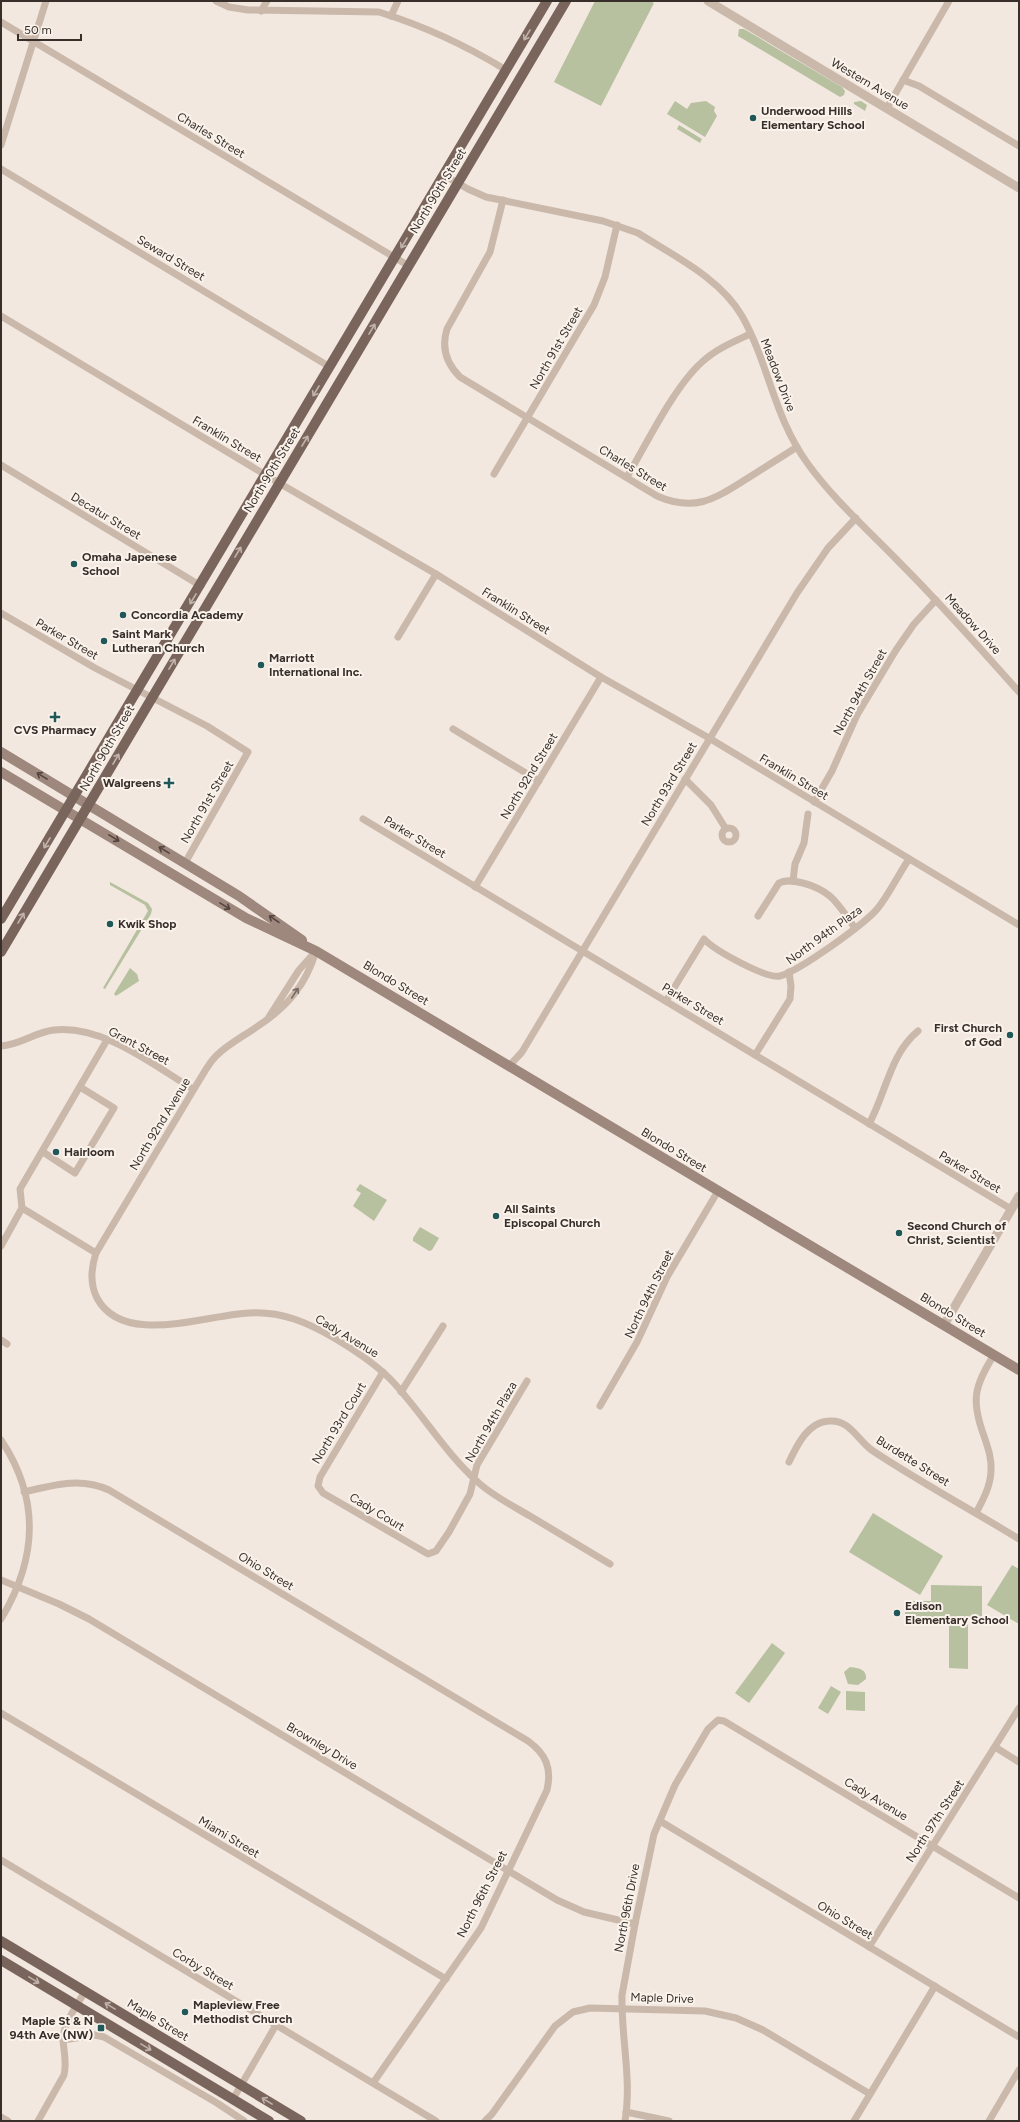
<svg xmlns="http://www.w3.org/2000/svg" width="1020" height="2122" viewBox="0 0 1020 2122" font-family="Figtree,sans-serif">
  <rect width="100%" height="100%" fill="#f2e8df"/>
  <g fill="#b7c19f">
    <polygon points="595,1 650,1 654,3 601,106 554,82"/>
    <polygon points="739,29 744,29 842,87 845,91 844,95 840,97 738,36"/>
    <polygon points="675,101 687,109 691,103 706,101 715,107 714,111 717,116 705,137 667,114"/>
    <polygon points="861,101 867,105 865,111 854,104 854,102"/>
    <polygon points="679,125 702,139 700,143 677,129"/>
    <polygon points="110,882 148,903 152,909 151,914 105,989 103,988 148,911 145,905 110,885"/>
    <polygon points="130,968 137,974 139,981 116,996 114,994"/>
    <polygon points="360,1184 387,1200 374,1221 353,1206 361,1193 356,1190"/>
    <polygon points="420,1227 439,1238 432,1250 429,1251 413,1241 413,1238"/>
    <polygon points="873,1513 943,1556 920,1595 849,1552"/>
    <polygon points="1012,1565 1019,1569 1019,1624 987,1605"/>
    <polygon points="931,1585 982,1586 982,1619 968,1618 968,1669 949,1668 949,1621 905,1620 905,1601 931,1601"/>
    <polygon points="772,1643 785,1653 749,1703 735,1693"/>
    <path d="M850 1667C858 1668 867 1669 866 1679L858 1685 848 1684 844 1672Z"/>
    <polygon points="831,1686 841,1692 828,1714 818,1708"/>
    <polygon points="846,1691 865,1692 865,1711 846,1710"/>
  </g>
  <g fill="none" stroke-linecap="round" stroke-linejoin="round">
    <g stroke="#cab8ab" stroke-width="7">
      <path d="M216 1 229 7 248 10 379 12C424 26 467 46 506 70"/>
      <polyline points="261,11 267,1"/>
      <polyline points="391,16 398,1"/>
      <polyline points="1,22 409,266"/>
      <polyline points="903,80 919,86 1019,146"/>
      <polyline points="887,108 949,1"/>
      <polyline points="1,145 46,1"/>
      <polyline points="1,169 330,367"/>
      <path d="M444 175 468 189 486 197 603 221 638 233C674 256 720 278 742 316 769 364 774 418 808 464 834 500 868 530 899 562 941 604 980 648 1019 692"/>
      <path d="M503 200 490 252 447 329C441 348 446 363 460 377L657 496C696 513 716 498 748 478 764 468 781 457 797 447"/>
      <polyline points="1,316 279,483 436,574 601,677 709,738 1019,925"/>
      <polyline points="1,465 201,586"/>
      <polyline points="494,474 594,305 605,277 617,225"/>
      <path d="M627 477C647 443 674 387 702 362 716 349 733 342 750 334"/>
      <polyline points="1,613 95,668 207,726 248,752 185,863"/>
      <polyline points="398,637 436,574"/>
      <polyline points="453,729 539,781"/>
      <polyline points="685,779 711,805 726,829"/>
      <polyline points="814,802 832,771 857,715 896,650 914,624 936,600"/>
      <polyline points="363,819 1011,1209"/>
      <circle cx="729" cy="835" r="7"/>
      <polyline points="793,881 795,864 804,843 808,814"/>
      <polyline points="475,887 601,677"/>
      <path d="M758 916 779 883C786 879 795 881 803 883 833 891 838 905 855 928"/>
      <path d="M316 951C306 985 287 1007 258 1026 244 1036 228 1044 216 1056 208 1064 203 1075 197 1084L96 1253C91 1268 90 1284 97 1298 123 1347 205 1315 249 1313 264 1312 279 1314 294 1319 324 1329 373 1360 394 1383 424 1416 446 1454 480 1484 495 1497 513 1506 530 1516 557 1532 583 1548 610 1564"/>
      <path d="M666 1001 704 939C714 950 766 979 780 976 799 971 865 924 878 908 890 893 898 875 909 859"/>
      <polyline points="269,1017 299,970 316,951"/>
      <path d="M1 1046C20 1045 35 1032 54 1030 104 1025 153 1065 193 1089"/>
      <polyline points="755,1055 790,999 791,986 789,972"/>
      <polyline points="509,1066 522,1052 797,593 828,548 856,518"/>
      <path d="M869 1124C886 1093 890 1054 918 1031"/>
      <polyline points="43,1152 75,1173 114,1108 80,1087"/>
      <polyline points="22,1208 20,1189 107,1040"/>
      <polyline points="1,1246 22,1208 96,1253"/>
      <polyline points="1,1340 7,1344"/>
      <polyline points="383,1372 320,1477 318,1486 323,1493 428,1554 436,1551 449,1532 470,1494 477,1465 527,1381"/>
      <polyline points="401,1392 443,1326"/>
      <polyline points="600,1406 637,1342 667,1277 718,1191"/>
      <path d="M1 1440C41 1500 37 1559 1 1619"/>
      <path d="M789 1462C797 1445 808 1422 829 1421 850 1419 858 1441 873 1451 920 1482 970 1509 1019 1539"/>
      <path d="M24 1492C54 1485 80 1477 109 1490L528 1741C546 1754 552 1768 547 1790L481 1928 373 2083"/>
      <path d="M976 1513C983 1500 990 1487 991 1472 992 1459 988 1448 984 1436 971 1401 974 1386 994 1355"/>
      <polyline points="1,1580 59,1604 89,1619 557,1900 584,1912 635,1924"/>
      <polyline points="1,1713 446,1979"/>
      <polyline points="995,1747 1019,1762"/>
      <polyline points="660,1821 1019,2037"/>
      <polyline points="1,1860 436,2121"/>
      <polyline points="869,1947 1019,1708"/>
      <polyline points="63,2040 95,2035 104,2037 217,2103 244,2121"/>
      <polyline points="233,2099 276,2025"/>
      <polyline points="626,2112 669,2121"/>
      <polyline points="1,2117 8,2121"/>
      <path d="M38 2121 64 2075C67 2063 64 2053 63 2040 63 2023 77 2006 85 1991"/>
      <polyline points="485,2121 492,2114 555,2026 573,2012 590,2008 705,2011 736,2018 763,2030 870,2094"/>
      <path d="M625 2121C632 2079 621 2038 622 1995L635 1924 654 1834 675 1785 708 1729 718 1720 724 1721 1019 1898"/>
      <polyline points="854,2121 935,1986"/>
      <polyline points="989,2121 1019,2070"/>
    </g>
    <g stroke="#cab8ab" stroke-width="9">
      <polyline points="708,1 1019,188"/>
      <polyline points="944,1325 1019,1196"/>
    </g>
    <g stroke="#9e877c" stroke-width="10">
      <polyline points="1,752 239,896 302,940"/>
      <polyline points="1,772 246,918 316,951 1019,1370"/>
    </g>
    <g stroke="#7a655c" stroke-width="10">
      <polyline points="1,919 547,1"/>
      <polyline points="1,952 566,1"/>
      <polyline points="1,1941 301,2121"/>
      <polyline points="1,1960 269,2121"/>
    </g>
  </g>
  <defs><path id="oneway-shaft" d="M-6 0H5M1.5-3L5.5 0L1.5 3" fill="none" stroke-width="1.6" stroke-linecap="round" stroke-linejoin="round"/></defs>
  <g stroke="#c0b3ab">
    <use href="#oneway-shaft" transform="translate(527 35) rotate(121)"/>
    <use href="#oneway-shaft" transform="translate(404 243) rotate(121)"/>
    <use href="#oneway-shaft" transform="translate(372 329) rotate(-59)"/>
    <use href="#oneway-shaft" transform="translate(316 391) rotate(121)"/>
    <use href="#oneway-shaft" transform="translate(305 441) rotate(-59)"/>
    <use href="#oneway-shaft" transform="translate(238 552) rotate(-59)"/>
    <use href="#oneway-shaft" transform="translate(193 599) rotate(121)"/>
    <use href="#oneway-shaft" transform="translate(172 664) rotate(-59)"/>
    <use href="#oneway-shaft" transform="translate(116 759) rotate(-60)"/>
    <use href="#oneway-shaft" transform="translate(47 843) rotate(121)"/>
    <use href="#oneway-shaft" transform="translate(21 918) rotate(-59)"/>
    <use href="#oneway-shaft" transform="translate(34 1980) rotate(31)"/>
    <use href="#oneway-shaft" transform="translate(110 2006) rotate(-149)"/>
    <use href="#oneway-shaft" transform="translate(146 2047) rotate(31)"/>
    <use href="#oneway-shaft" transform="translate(267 2101) rotate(-149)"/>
  </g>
  <g stroke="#52443e">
    <use href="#oneway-shaft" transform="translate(42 776) rotate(-149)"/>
    <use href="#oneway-shaft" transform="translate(114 838) rotate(31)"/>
    <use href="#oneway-shaft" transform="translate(164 850) rotate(-149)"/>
    <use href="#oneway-shaft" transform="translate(225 906) rotate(31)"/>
    <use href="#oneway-shaft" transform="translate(274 919) rotate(-146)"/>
  </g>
  <use stroke="#7a6c64" href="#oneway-shaft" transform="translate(295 993) rotate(-57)"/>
  <g fill="#205759" stroke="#faf3eb" stroke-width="1.5">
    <circle cx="753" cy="118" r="4"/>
    <circle cx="74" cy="564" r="4"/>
    <circle cx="123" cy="615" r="4"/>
    <circle cx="104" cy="641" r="4"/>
    <circle cx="261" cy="665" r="4"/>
    <path d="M53 711h4v4h4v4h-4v4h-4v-4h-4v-4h4z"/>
    <path d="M167 777h4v4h4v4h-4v4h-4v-4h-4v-4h4z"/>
    <circle cx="110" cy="924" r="4"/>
    <circle cx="1010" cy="1035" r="4"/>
    <circle cx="56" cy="1152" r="4"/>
    <circle cx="496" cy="1216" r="4"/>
    <circle cx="899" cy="1233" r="4"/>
    <circle cx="897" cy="1613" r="4"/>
    <circle cx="185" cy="2012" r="4"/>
    <rect x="97" y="2024" width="8" height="8" rx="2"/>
  </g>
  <g text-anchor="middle" stroke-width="4" stroke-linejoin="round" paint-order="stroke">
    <g font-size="12" fill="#382e2a" stroke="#faf3eb">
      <text transform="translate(870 84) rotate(31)" y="4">Western Avenue</text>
      <text transform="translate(211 135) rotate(31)" y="4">Charles Street</text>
      <text transform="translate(438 191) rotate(-59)" y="4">North 90th Street</text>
      <text transform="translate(171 258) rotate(31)" y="4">Seward Street</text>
      <text transform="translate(556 348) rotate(-60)" y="4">North 91st Street</text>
      <text transform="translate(778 375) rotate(69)" y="4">Meadow Drive</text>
      <text transform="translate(227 439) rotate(31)" y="4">Franklin Street</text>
      <text transform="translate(633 468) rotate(31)" y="4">Charles Street</text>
      <text transform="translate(272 470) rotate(-59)" y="4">North 90th Street</text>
      <text transform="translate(106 516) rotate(31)" y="4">Decatur Street</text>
      <text transform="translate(516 611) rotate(32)" y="4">Franklin Street</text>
      <text transform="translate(973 624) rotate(48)" y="4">Meadow Drive</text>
      <text transform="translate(67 639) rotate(30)" y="4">Parker Street</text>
      <text transform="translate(860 692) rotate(-61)" y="4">North 94th Street</text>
      <text transform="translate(107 748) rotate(-60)" y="4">North 90th Street</text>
      <text transform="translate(529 776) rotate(-59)" y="4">North 92nd Street</text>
      <text transform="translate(794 777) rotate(31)" y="4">Franklin Street</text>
      <text transform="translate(669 784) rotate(-59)" y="4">North 93rd Street</text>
      <text transform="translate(207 802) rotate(-60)" y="4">North 91st Street</text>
      <text transform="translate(415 837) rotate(31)" y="4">Parker Street</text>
      <text transform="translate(824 935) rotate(-36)" y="4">North 94th Plaza</text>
      <text transform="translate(396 983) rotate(31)" y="4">Blondo Street</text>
      <text transform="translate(693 1004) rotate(31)" y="4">Parker Street</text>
      <text transform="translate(139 1046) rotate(28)" y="4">Grant Street</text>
      <text transform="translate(160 1124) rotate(-59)" y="4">North 92nd Avenue</text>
      <text transform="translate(674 1150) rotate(31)" y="4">Blondo Street</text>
      <text transform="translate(970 1172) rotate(31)" y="4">Parker Street</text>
      <text transform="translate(649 1294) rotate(-64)" y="4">North 94th Street</text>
      <text transform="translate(953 1315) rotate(31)" y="4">Blondo Street</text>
      <text transform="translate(347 1336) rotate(31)" y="4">Cady Avenue</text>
      <text transform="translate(491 1422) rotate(-60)" y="4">North 94th Plaza</text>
      <text transform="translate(339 1423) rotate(-59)" y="4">North 93rd Court</text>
      <text transform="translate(913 1461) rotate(32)" y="4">Burdette Street</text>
      <text transform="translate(377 1512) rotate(31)" y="4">Cady Court</text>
      <text transform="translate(266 1571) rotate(31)" y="4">Ohio Street</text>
      <text transform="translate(322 1746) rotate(31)" y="4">Brownley Drive</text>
      <text transform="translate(876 1799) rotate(31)" y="4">Cady Avenue</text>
      <text transform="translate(935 1821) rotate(-57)" y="4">North 97th Street</text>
      <text transform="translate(229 1837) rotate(31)" y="4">Miami Street</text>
      <text transform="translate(482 1894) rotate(-63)" y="4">North 96th Street</text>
      <text transform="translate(627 1908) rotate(-79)" y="4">North 96th Drive</text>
      <text transform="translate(845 1920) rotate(31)" y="4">Ohio Street</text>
      <text transform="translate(203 1969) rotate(31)" y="4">Corby Street</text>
      <text transform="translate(662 1998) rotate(2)" y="4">Maple Drive</text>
      <text transform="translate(158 2020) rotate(31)" y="4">Maple Street</text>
    </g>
    <g font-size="12" font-weight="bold" fill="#382e2a" stroke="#faf3eb" text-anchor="start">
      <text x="761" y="115">Underwood Hills<tspan x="761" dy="14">Elementary School</tspan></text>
      <text x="82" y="561">Omaha Japenese<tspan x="82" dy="14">School</tspan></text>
      <text x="131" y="619">Concordia Academy</text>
      <text x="112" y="638">Saint Mark<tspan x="112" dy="14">Lutheran Church</tspan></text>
      <text x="269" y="662">Marriott<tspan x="269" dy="14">International Inc.</tspan></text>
      <text x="55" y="734" text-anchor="middle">CVS Pharmacy</text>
      <text x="161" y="787" text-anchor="end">Walgreens</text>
      <text x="118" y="928">Kwik Shop</text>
      <text x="1002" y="1032" text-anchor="end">First Church<tspan x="1002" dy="14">of God</tspan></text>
      <text x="64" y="1156">Hairloom</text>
      <text x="504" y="1213">All Saints<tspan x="504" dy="14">Episcopal Church</tspan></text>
      <text x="907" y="1230">Second Church of<tspan x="907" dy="14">Christ, Scientist</tspan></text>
      <text x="905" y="1610">Edison<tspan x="905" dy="14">Elementary School</tspan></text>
      <text x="193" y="2009">Mapleview Free<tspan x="193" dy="14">Methodist Church</tspan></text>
      <text x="93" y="2025" text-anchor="end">Maple St &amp; N<tspan x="93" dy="14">94th Ave (NW)</tspan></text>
    </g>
  </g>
  <rect width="1020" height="2122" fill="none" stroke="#382e2a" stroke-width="4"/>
  <path d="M18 34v6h63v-6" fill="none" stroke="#382e2a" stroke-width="2"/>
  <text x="24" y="34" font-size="12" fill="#382e2a" stroke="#faf3eb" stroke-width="3" paint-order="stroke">50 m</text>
</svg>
